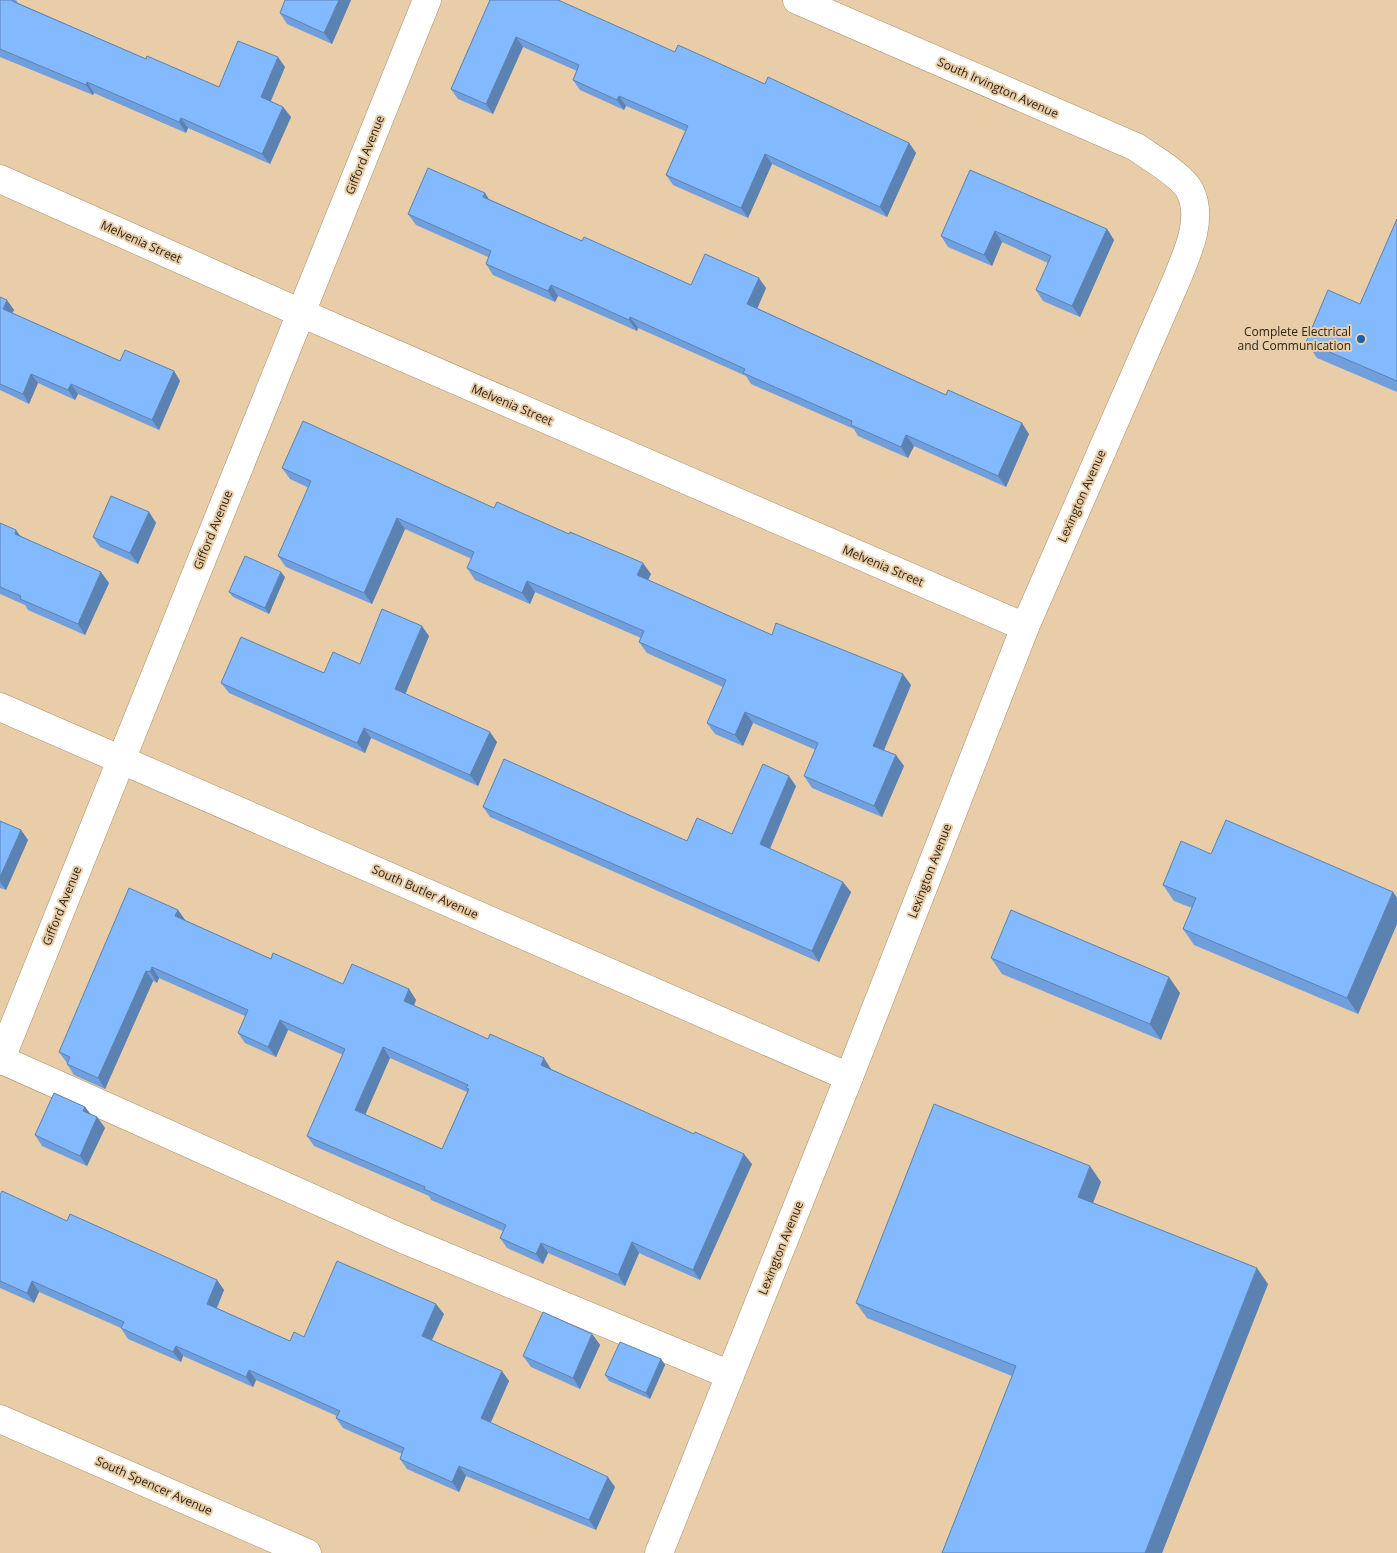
<svg xmlns="http://www.w3.org/2000/svg" width="1397" height="1553" viewBox="0 0 1397 1553" font-family="'Open Sans',sans-serif">
  <rect width="100%" height="100%" fill="#e8cda8"/>
  <g fill="none" stroke-linecap="round" stroke-linejoin="round">
    <g stroke="#a98f6c" stroke-width="29">
      <g id="minor">
        <polyline points="0,179 301,313 1025,627"/>
        <polyline points="0,707 849,1077"/>
        <polyline points="0,1059 403,1239 730,1375"/>
        <polyline points="0,1061 427,0"/>
        <polyline points="0,1419 307,1553"/>
        <path d="M659 1553 849 1077 1025 627 1176 281C1187 254 1204 219 1190 191 1183 176 1150 157 1136 147L797 0"/>
      </g>
    </g>
    <use href="#minor" stroke="#fff" stroke-width="28"/>
  </g>
  <g fill="#719fdb" fill-rule="evenodd">
    <polygon points="0,0 16,0 18,3 146,59 219,87 285,67 271,101 283,107 291,117 270,164 188,128 186,133 94,93 93,95 0,57"/>
    <polygon points="351,0 332,44 287,24 280,13"/>
    <polygon points="490,0 675,52 765,84 909,143 916,153 887,217 772,164 748,218 673,185 666,175 685,131 626,106 624,110 580,90 573,80 577,71 523,47 493,114 458,99 451,89"/>
    <polygon points="970,170 1107,229 1114,240 1080,317 1043,301 1036,290 1048,263 1002,242 992,266 948,247 941,236"/>
    <polygon points="489,199 582,241 691,285 766,288 757,308 1029,434 1006,487 914,446 908,458 858,436 854,429 751,384 746,376 638,328 637,331 558,296 555,302 493,275 486,264 488,257 416,225 408,214"/>
    <polygon points="1397,219 1397,392 1317,358 1306,342 1360,304"/>
    <polygon points="0,297 14,310 12,313 120,361 174,371 180,381 159,430 78,394 75,400 38,383 29,404 0,390"/>
    <polygon points="282,468 494,508 651,574 648,580 772,635 911,685 884,750 904,766 882,817 812,788 804,776 816,750 753,723 743,746 715,734 707,723 723,687 647,653 639,642 641,638 535,592 530,604 475,580 467,568 472,559 405,529 372,604 286,567 278,556 309,488 290,479"/>
    <polygon points="149,512 156,523 138,564 100,547 93,537"/>
    <polygon points="0,523 21,536 109,583 85,635 28,610 25,605 0,594"/>
    <polygon points="285,577 269,614 233,597 229,592"/>
    <polygon points="429,636 405,694 497,742 478,786 371,738 365,753 229,693 221,683 324,673 360,664"/>
    <polygon points="796,786 770,849 851,892 819,962 490,817 483,807 687,841 732,834"/>
    <polygon points="0,821 21,830 28,840 6,890 0,888"/>
    <polygon points="1211,854 1393,892 1397,898 1397,924 1358,1014 1194,945 1183,929 1192,908 1174,901 1163,885"/>
    <path d="M178 910 185 920 271 959 343 984 409 989 416 1000 414 1006 551 1069 752 1164 700 1280 639 1253 625 1286 548 1253 543 1264 507 1248 500 1238 503 1231 431 1200 429 1196 314 1146 307 1136 343 1055 288 1030 276 1057 245 1043 238 1033 245 1016 159 978 157 983 153 981 105 1089 74 1075 67 1064V1063L59 1052ZM390 1058 467 1092 442 1149 365 1114Z"/>
    <polygon points="991,958 1180,993 1161,1040 1002,974"/>
    <polygon points="85,1107 90,1114 97,1117 105,1128 87,1166 42,1146 35,1135"/>
    <polygon points="1101,1182 1093,1203 1268,1284 1162,1553 942,1553 1012,1376 867,1318 856,1303"/>
    <polygon points="0,1195 217,1280 224,1290 217,1308 290,1341 304,1337 444,1314 432,1340 509,1381 490,1423 615,1487 596,1530 466,1476 459,1492 407,1469 400,1459 402,1454 343,1428 336,1418 337,1416 256,1380 253,1387 183,1356 181,1362 128,1339 121,1328 39,1292 34,1303 0,1288"/>
    <polygon points="592,1334 600,1345 580,1389 531,1367 523,1356"/>
    <polygon points="661,1359 665,1365 650,1399 609,1381 605,1375"/>
  </g>
  <g fill="#5c82b2">
    <polygon points="339,0 351,0 332,44 324,33"/>
    <polygon points="516,37 523,47 493,114 486,104"/>
    <polygon points="278,57 285,67 268,107 261,97"/>
    <polygon points="87,82 94,93 93,95 86,85"/>
    <polygon points="619,96 626,106 624,110 617,100"/>
    <polygon points="283,107 291,117 270,164 262,154"/>
    <polygon points="181,118 188,128 186,133 179,122"/>
    <polygon points="909,143 916,153 887,217 880,207"/>
    <polygon points="765,154 772,164 748,218 741,208"/>
    <polygon points="485,193 492,204 483,197"/>
    <polygon points="1107,229 1114,240 1080,317 1072,306"/>
    <polygon points="995,231 1002,242 992,266 984,255"/>
    <polygon points="759,278 766,288 755,314 747,304"/>
    <polygon points="551,285 558,296 555,302 548,291"/>
    <polygon points="7,300 14,310 10,318 3,309"/>
    <polygon points="630,317 638,328 637,331 629,320"/>
    <polygon points="174,371 180,381 159,430 152,420"/>
    <polygon points="31,374 38,383 29,404 23,394"/>
    <polygon points="71,384 78,394 75,400 68,390"/>
    <polygon points="1022,423 1029,434 1006,487 998,476"/>
    <polygon points="906,435 914,446 908,458 901,447"/>
    <polygon points="149,512 156,523 138,564 130,553"/>
    <polygon points="397,518 405,529 372,604 364,593"/>
    <polygon points="16,530 24,541 15,534"/>
    <polygon points="643,563 651,574 645,586 637,575"/>
    <polygon points="101,572 109,583 85,635 78,624"/>
    <polygon points="281,572 285,577 269,614 265,608"/>
    <polygon points="527,581 535,592 530,604 522,593"/>
    <polygon points="422,626 429,636 403,700 395,689"/>
    <polygon points="903,674 911,685 881,757 873,746"/>
    <polygon points="745,712 753,723 743,746 735,735"/>
    <polygon points="364,728 371,738 365,753 357,743"/>
    <polygon points="490,732 497,742 478,786 470,775"/>
    <polygon points="896,755 904,766 882,817 874,806"/>
    <polygon points="789,776 796,786 767,855 760,844"/>
    <polygon points="21,830 28,840 6,890 0,882 0,877"/>
    <polygon points="843,882 851,892 819,962 812,951"/>
    <polygon points="1393,892 1397,898 1397,924 1358,1014 1347,998"/>
    <polygon points="178,910 185,920 182,926 175,916"/>
    <polygon points="152,967 159,978 157,983 150,972"/>
    <polygon points="146,971 153,981 105,1089 98,1078"/>
    <polygon points="1169,977 1180,993 1161,1040 1150,1024"/>
    <polygon points="409,989 416,1000 411,1012 404,1001"/>
    <polygon points="280,1020 288,1030 276,1057 268,1047"/>
    <polygon points="383,1047 390,1058 363,1120 355,1110"/>
    <polygon points="544,1058 551,1069 548,1075 541,1065"/>
    <polygon points="85,1107 93,1117 83,1111"/>
    <polygon points="97,1117 105,1128 87,1166 80,1156"/>
    <polygon points="744,1154 752,1164 700,1280 693,1270"/>
    <polygon points="1090,1166 1101,1182 1089,1213 1078,1197"/>
    <polygon points="632,1242 639,1253 625,1286 618,1275"/>
    <polygon points="541,1243 548,1253 543,1264 536,1254"/>
    <polygon points="1257,1268 1268,1284 1162,1553 1145,1553"/>
    <polygon points="217,1280 224,1290 214,1314 207,1304"/>
    <polygon points="32,1281 39,1292 34,1303 27,1293"/>
    <polygon points="436,1304 444,1314 429,1346 422,1336"/>
    <polygon points="592,1334 600,1345 580,1389 573,1378"/>
    <polygon points="176,1346 183,1356 181,1362 173,1352"/>
    <polygon points="661,1359 665,1365 650,1399 646,1393"/>
    <polygon points="249,1370 256,1380 253,1387 246,1377"/>
    <polygon points="502,1371 509,1381 488,1429 481,1418"/>
    <polygon points="459,1466 466,1476 459,1492 452,1482"/>
    <polygon points="608,1477 615,1487 596,1530 589,1520"/>
  </g>
  <g fill="#83b9ff" stroke="#5c82b2" fill-rule="evenodd">
    <polygon points="0,0 13,0 12,1 146,59 147,56 219,87 238,41 278,57 261,97 283,107 262,154 181,118 179,122 87,82 86,85 0,49"/>
    <polygon points="285,0 339,0 324,33 280,13"/>
    <polygon points="490,0 558,0 675,52 678,45 765,84 768,77 909,143 880,207 765,154 741,208 666,175 688,126 619,96 617,100 573,80 579,65 516,37 486,104 451,89"/>
    <polygon points="428,168 485,193 483,197 582,241 584,237 691,285 705,254 759,278 747,304 946,395 948,390 1022,423 998,476 906,435 901,447 851,425 852,421 743,373 745,369 630,317 629,320 551,285 548,291 486,264 491,251 408,214"/>
    <polygon points="970,170 1107,229 1072,306 1036,290 1051,256 995,231 984,255 941,236"/>
    <polygon points="1397,219 1397,381 1306,342 1328,290 1360,304"/>
    <polygon points="0,297 7,300 3,309 120,361 125,350 174,371 152,420 71,384 68,390 31,374 23,394 0,384"/>
    <polygon points="303,421 494,508 497,502 569,534 570,532 643,563 637,575 772,635 776,623 903,674 873,746 896,755 874,806 804,776 818,743 745,712 735,735 707,723 726,680 639,642 644,631 527,581 522,593 467,568 474,552 397,518 364,593 278,556 311,481 282,468"/>
    <polygon points="111,496 149,512 130,553 93,537"/>
    <polygon points="0,523 16,530 15,534 101,572 78,624 20,599 21,596 0,587"/>
    <polygon points="245,556 281,572 265,608 229,592"/>
    <polygon points="382,609 422,626 395,689 490,732 470,775 364,728 357,743 221,683 241,637 324,673 333,652 360,664"/>
    <polygon points="504,759 687,841 697,818 732,834 763,764 789,776 760,844 843,882 812,951 483,807"/>
    <polygon points="1226,820 1393,892 1347,998 1183,929 1196,898 1163,885 1181,841 1211,854"/>
    <polygon points="0,821 21,830 0,877"/>
    <path d="M129 888 178 910 175 916 271 959 273 953 343 984 352 964 409 989 404 1001 488 1039 490 1034 544 1058 541 1065 694 1134 695 1132 744 1154 693 1270 632 1242 618 1275 541 1243 536 1254 500 1238 506 1225 424 1189 425 1187 307 1136 345 1049 280 1020 268 1047 238 1033 248 1010 152 967 150 972 146 971 98 1078 67 1064 70 1057 59 1052ZM383 1047 468 1085 466 1088 469 1089 442 1149 355 1110Z"/>
    <polygon points="1011,910 1169,977 1150,1024 991,958"/>
    <polygon points="54,1093 85,1107 83,1111 97,1117 80,1156 35,1135"/>
    <polygon points="934,1104 1090,1166 1078,1197 1257,1268 1145,1553 942,1553 1016,1366 856,1303"/>
    <polygon points="2,1191 67,1221 70,1214 217,1280 207,1304 290,1341 294,1332 304,1337 337,1261 436,1304 422,1336 502,1371 481,1418 608,1477 589,1520 459,1466 452,1482 400,1459 404,1448 336,1418 340,1411 249,1370 246,1377 176,1346 173,1352 121,1328 124,1322 32,1281 27,1293 0,1281 0,1195"/>
    <polygon points="543,1312 592,1334 573,1378 523,1356"/>
    <polygon points="620,1342 661,1359 646,1393 605,1375"/>
  </g>
  <circle fill="#1b60b0" stroke="#e8cda8" stroke-width="2" cx="1361" cy="339" r="5"/>
  <g text-anchor="middle" stroke-width="4" stroke-linejoin="round" paint-order="stroke">
    <g font-size="12" fill="#2e2416" stroke="#e8cda8">
      <text transform="translate(998 88) rotate(24)" y="4">South Irvington Avenue</text>
      <text transform="translate(365 155) rotate(-68)" y="4">Gifford Avenue</text>
      <text transform="translate(141 242) rotate(24)" y="4">Melvenia Street</text>
      <text transform="translate(512 405) rotate(23)" y="4">Melvenia Street</text>
      <text transform="translate(1082 496) rotate(-66)" y="4">Lexington Avenue</text>
      <text transform="translate(213 530) rotate(-68)" y="4">Gifford Avenue</text>
      <text transform="translate(883 566) rotate(23)" y="4">Melvenia Street</text>
      <text transform="translate(930 871) rotate(-69)" y="4">Lexington Avenue</text>
      <text transform="translate(425 892) rotate(24)" y="4">South Butler Avenue</text>
      <text transform="translate(62 906) rotate(-68)" y="4">Gifford Avenue</text>
      <text transform="translate(781 1248) rotate(-68)" y="4">Lexington Avenue</text>
      <text transform="translate(154 1486) rotate(24)" y="4">South Spencer Avenue</text>
    </g>
    <g font-size="12" fill="#2e2416" stroke="#e8cda8" text-anchor="end">
      <text x="1351" y="336">Complete Electrical<tspan x="1351" dy="14">and Communication</tspan></text>
    </g>
  </g>
</svg>
